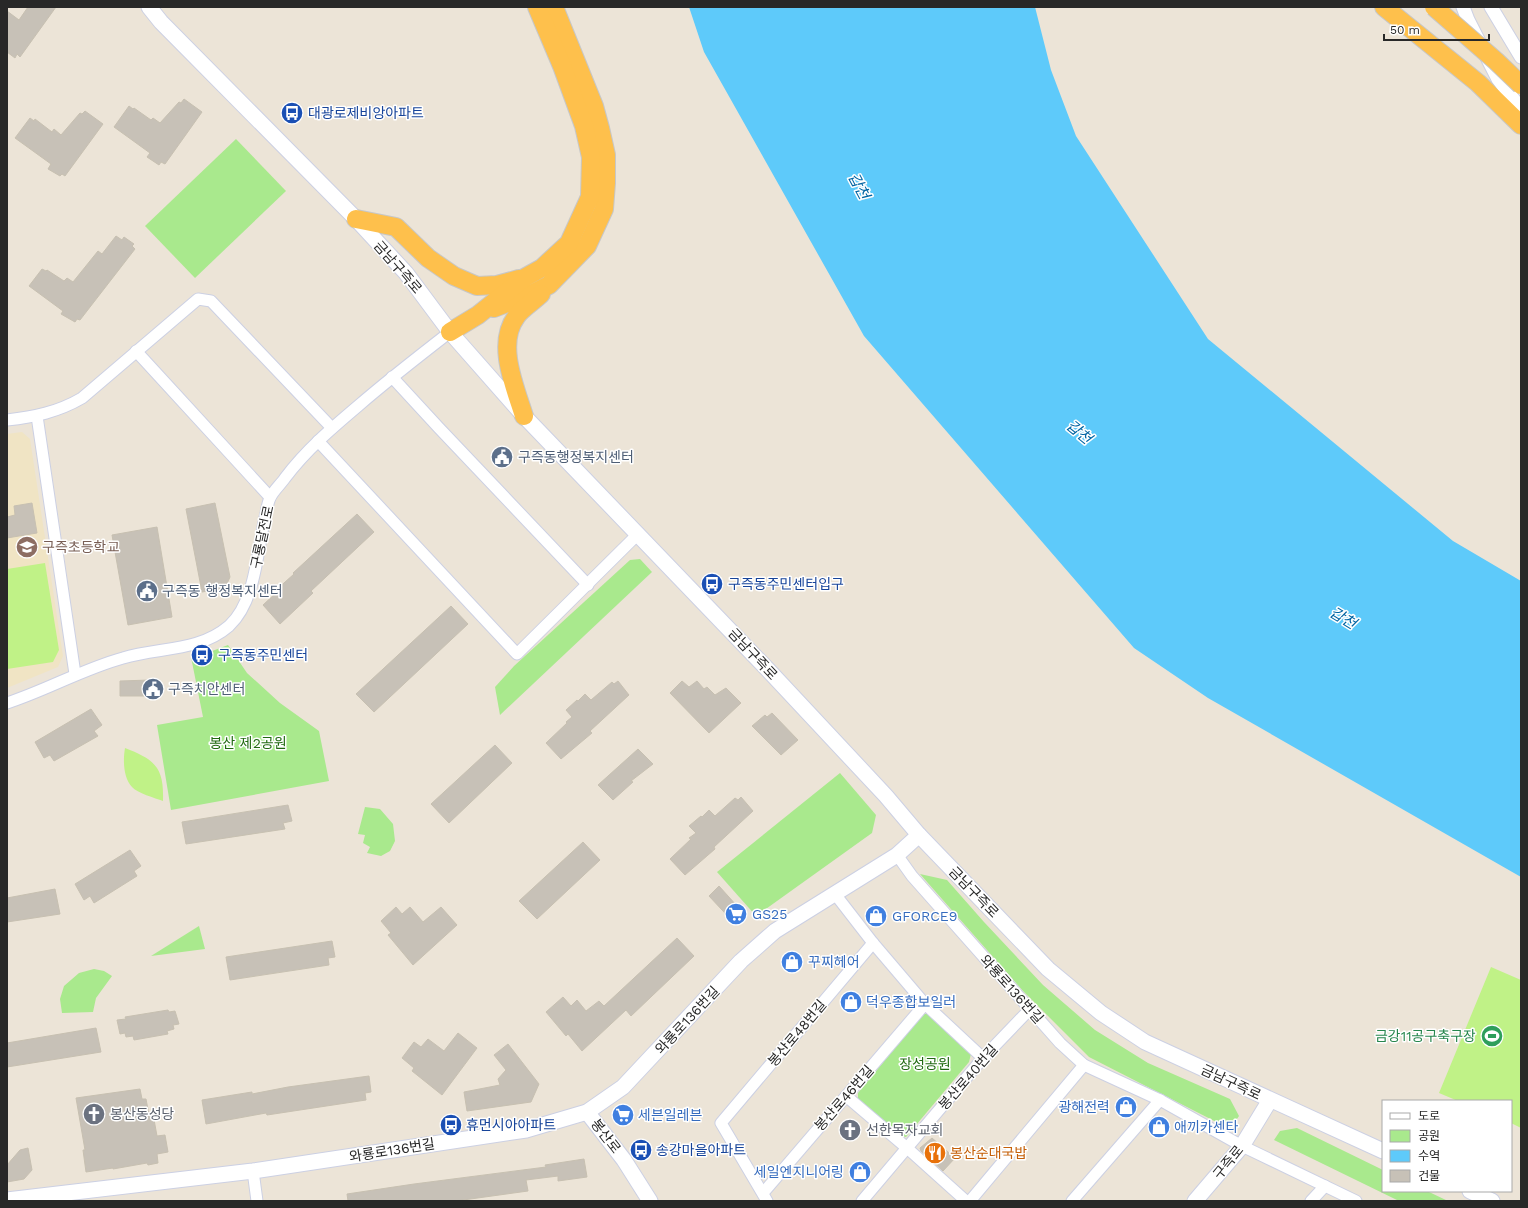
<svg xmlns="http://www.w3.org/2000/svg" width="1528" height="1208" viewBox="0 0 1528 1208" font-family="'Work Sans','Noto Sans KR',sans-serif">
  <rect width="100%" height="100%" fill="#ece4d7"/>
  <polygon fill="#f0e4c4" points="22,432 30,439 63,656 58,667 7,688 7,434"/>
  <g fill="#a9e98d">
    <polygon points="236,139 286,191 195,278 145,226"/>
    <polygon points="640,559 652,572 500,715 495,687 514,666 630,560"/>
    <polygon points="228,645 247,673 280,703 319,731 329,781 171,810 157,725 203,717 191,657 199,656"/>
    <polygon points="840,773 876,815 872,833 756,916 717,872"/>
    <polygon points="365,807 380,809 393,824 395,841 390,851 381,856 367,853 370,847 363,843 365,835 358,834"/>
    <polygon points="920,874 947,880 984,922 1043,985 1095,1030 1148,1063 1230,1099 1239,1116 1230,1129 1089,1057 1023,991"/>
    <polygon points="199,926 205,949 151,956"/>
    <polygon points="94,969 104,971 112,976 96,998 93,1012 62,1013 60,999 64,986 79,973"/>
    <polygon points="923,1014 930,1014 971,1054 969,1062 906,1137 902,1136 858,1101 858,1093"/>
    <polygon points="1297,1128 1383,1170 1383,1191 1427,1191 1448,1201 1399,1201 1274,1140 1280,1131"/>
  </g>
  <g fill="#c0f287">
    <polygon points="45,563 59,650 53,662 7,669 7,569"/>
    <path d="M125 748C156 760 164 768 163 801 155 798 137 793 132 787 123 777 123 760 125 748Z"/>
    <polygon points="1491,967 1521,980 1521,1128 1511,1123 1511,1101 1458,1101 1439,1093"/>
  </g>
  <polygon fill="#5ecafa" points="689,7 1035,7 1051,70 1076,136 1208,339 1453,541 1521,581 1521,877 1208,698 1134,648 864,336 704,52"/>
  <g fill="#c7c1b7" stroke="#c7c0b1">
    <polygon points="28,7 56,7 20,57 17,54 15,58 7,52 7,11 19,20"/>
    <polygon points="184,99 202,112 165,164 161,162 159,165 147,157 150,153 114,127 129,106 133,109 134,108 151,120 153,118 160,123 179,102 181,103"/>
    <polygon points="85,111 103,124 65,176 62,174 60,176 48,169 51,164 15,138 30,118 34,121 35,119 52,132 54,129 61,135 80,113 82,114"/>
    <polygon points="116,236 122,240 124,237 134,244 132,246 135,249 80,320 77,319 75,322 61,314 63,311 29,286 42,269 46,271 47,270 64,281 67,278 73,282 98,251 102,254"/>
    <polygon points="32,503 37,533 7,538 7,517 15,515 14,506"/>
    <polygon points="215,503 230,577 225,588 202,592 186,509"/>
    <polygon points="357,514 374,532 311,591 313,593 280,624 263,605 277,592 275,591 294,574 293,573"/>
    <polygon points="157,527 172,617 128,625 112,535"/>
    <polygon points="451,606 468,624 374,712 356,694"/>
    <polygon points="150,680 150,696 120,696 120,681"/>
    <polygon points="618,681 629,695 590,731 592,733 561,759 546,743 567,723 566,722 572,717 566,710 577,700 578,701 585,694 591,700 612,682 614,684"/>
    <polygon points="682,681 689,687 697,681 704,689 707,687 715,695 726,688 741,703 709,733 670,693"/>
    <polygon points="91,709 102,725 94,731 98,736 54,761 50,755 44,758 35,742"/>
    <polygon points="772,713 798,740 781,755 752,726 765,715 767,717"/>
    <polygon points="495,745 512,763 449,823 431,804"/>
    <polygon points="638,749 653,764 631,781 633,782 613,800 598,785"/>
    <polygon points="741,797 753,811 714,847 715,849 685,875 670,859 691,839 689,838 696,833 689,826 701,816 702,817 709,810 715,816 735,798 738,800"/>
    <polygon points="288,805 292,821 283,823 285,829 186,844 182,822"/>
    <polygon points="583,842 600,860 537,919 519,901"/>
    <polygon points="130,850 141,866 134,871 137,876 94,903 90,896 84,900 75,884"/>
    <polygon points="719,886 746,916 736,925 709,896"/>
    <polygon points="55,889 60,914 7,922 7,898"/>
    <polygon points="396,907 402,914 410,907 423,922 441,907 457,925 413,965 388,935 391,933 381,921"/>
    <polygon points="677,938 694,956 631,1016 626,1010 582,1051 568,1034 566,1036 546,1012 563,997 571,1006 577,1000 586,1011 599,1001 604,1006"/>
    <polygon points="332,941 335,957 328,958 329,965 230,980 226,957"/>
    <polygon points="168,1010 169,1012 175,1011 179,1024 173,1025 174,1029 167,1031 168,1034 134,1040 133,1036 126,1037 125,1033 120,1034 117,1020 126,1019 125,1017"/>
    <polygon points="96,1028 101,1052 7,1067 7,1043"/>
    <polygon points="458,1033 477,1048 442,1095 412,1071 414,1068 402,1058 414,1042 421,1047 428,1039 444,1051"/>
    <polygon points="508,1044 539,1084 531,1102 467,1111 464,1092 500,1085 498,1079 506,1070 494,1055"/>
    <polygon points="369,1076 371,1092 365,1093 366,1100 267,1115 266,1113 206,1124 202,1100 252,1092 252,1094 288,1087"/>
    <polygon points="140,1089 142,1099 146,1099 149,1115 153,1114 157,1136 165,1135 168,1152 157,1154 158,1163 148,1165 147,1163 113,1169 113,1168 86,1172 83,1150 85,1150 76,1098"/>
    <polygon points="932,1138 955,1158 943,1171 921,1151 920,1148"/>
    <polygon points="28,1148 32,1170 24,1179 7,1182 7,1165 20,1150"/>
    <polygon points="584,1159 587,1177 558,1181 558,1176 526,1180 528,1191 456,1201 348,1201 347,1194 414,1184 546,1167 545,1165"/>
  </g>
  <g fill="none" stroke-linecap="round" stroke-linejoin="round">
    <g stroke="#ccd0e3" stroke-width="13">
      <g id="minor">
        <polyline points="136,351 270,497"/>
        <polyline points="392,377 439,428 588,585"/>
        <polyline points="37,416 75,674"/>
        <path d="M7 420C34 417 58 412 82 398L198 299 211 301 332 428"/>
        <polyline points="318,441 517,654 639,533"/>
        <path d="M7 703C47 690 83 669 123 658 159 647 199 652 229 626 257 600 257 548 266 513 267 508 268 502 270 498 273 491 281 484 285 478 306 450 332 428 358 406 388 380 419 356 450 332"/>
        <polyline points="897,855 912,876 1060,1043 1084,1065 1160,1100 1242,1146 1356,1201"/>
        <polyline points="835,894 873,943 925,1004 983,1058"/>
        <polyline points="846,1096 907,1148 966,1201"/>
        <polyline points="253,1171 257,1201"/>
        <polyline points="763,1193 925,1004"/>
        <polyline points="767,1201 721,1123 873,943"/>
        <polyline points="862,1201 983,1058 1030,1009"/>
        <polyline points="970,1201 1084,1065"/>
        <polyline points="1072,1201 1160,1100"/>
        <polyline points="1311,1201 1325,1186"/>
      </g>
    </g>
    <g stroke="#ccd0e3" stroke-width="15">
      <g id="tertiary">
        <polyline points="1463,7 1468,20 1498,79 1521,109"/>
        <polyline points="1491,7 1521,57"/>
      </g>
    </g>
    <g stroke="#ccd0e3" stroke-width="17">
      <g id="secondary">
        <polyline points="149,7 161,22 356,219 406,273 450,332 524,416 771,673 886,796 919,835 1048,969 1101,1013 1145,1042 1383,1151"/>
        <polyline points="587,1112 624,1160 650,1201"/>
        <polyline points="1470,1191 1492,1201"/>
        <polyline points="7,1200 253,1171 526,1130 587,1112 623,1087 741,961 775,931 897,855 919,835"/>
        <polyline points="1195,1201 1242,1146 1270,1100"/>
      </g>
    </g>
    <g stroke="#c7c7c7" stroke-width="20">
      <g id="trunk">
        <polyline points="1384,7 1478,83 1521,125"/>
        <polyline points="356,219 396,227 428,258 454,276 477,286 497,285 519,279"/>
        <polyline points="494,308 533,293 549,285 587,246 604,209 606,183 606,155 600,128 594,106 554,7"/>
        <polyline points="450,332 478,315 524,278 542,268 569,243 590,197 591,157 584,126 562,66 537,7"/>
        <path d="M524 416C515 387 496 344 516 317 520 310 534 301 541 294"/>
      </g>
    </g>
    <use href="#minor" stroke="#fff" stroke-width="11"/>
    <use href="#tertiary" stroke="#fff" stroke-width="13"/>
    <use href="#secondary" stroke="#fff" stroke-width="15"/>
    <use href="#trunk" stroke="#fec04c" stroke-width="18"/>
    <g stroke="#c7c7c7" stroke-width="20" stroke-linecap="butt">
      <polyline id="trunk-bridge" points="1434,7 1496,61 1521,85"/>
    </g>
    <use href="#trunk-bridge" stroke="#fec04c" stroke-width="18"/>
  </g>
  <defs>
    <g id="bus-disc" transform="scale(1.15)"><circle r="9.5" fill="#1a4fb4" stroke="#fff"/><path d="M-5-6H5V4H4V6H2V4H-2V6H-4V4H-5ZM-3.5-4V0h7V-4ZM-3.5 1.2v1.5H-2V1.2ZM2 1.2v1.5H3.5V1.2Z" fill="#fff"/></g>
    <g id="civic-disc" transform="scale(1.15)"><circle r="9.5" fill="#5c6f8a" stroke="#fff"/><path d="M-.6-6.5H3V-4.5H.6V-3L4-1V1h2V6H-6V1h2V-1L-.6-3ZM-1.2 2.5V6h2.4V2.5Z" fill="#fff"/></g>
    <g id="school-disc" transform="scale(1.15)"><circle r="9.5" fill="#8d6e63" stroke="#fff"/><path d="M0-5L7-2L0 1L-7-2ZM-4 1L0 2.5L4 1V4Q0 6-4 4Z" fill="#fff"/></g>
    <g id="supermarket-disc" transform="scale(1.15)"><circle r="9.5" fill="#3f7fe0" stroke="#fff"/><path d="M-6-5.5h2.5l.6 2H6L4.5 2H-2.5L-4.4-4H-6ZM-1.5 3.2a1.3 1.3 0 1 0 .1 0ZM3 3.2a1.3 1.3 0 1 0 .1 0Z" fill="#fff"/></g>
    <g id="shop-disc" transform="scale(1.15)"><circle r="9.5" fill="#3f7fe0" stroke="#fff"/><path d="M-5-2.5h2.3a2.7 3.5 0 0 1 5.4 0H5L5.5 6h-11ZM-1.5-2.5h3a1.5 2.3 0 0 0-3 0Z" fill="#fff"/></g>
    <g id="stadium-disc" transform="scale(1.15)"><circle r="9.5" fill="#2e9e5b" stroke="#fff"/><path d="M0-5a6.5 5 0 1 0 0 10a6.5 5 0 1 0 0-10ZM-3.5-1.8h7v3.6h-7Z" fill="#fff"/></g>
    <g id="church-disc" transform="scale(1.15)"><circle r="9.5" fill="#6b7280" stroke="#fff"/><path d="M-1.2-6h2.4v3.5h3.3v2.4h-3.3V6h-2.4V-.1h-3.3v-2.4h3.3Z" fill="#fff"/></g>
    <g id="restaurant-disc" transform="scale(1.15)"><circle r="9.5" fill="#e8710a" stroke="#fff"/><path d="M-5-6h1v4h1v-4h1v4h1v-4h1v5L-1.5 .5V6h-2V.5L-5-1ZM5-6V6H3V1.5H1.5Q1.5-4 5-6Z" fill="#fff"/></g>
  </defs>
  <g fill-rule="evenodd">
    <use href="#bus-disc" x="292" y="113"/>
    <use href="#civic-disc" x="502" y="457"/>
    <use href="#school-disc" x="27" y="547"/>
    <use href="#bus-disc" x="712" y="584"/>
    <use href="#civic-disc" x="147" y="591"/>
    <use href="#bus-disc" x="202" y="655"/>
    <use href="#civic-disc" x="153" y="689"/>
    <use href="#supermarket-disc" x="736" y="914"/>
    <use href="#shop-disc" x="876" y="916"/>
    <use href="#shop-disc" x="792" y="962"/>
    <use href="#shop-disc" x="851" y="1002"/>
    <use href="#stadium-disc" x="1492" y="1036"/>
    <use href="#shop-disc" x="1126" y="1107"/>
    <use href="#church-disc" x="94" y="1114"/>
    <use href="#supermarket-disc" x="623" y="1115"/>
    <use href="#bus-disc" x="451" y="1125"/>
    <use href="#shop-disc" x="1159" y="1127"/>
    <use href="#church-disc" x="850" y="1130"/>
    <use href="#bus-disc" x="641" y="1150"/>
    <use href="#restaurant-disc" x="935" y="1153"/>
    <use href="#shop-disc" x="860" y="1172"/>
  </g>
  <g text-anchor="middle" stroke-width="3" stroke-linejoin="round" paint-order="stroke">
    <g font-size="14" fill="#164399" stroke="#fff" text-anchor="start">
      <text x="308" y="118">대광로제비앙아파트</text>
      <text x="728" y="589">구즉동주민센터입구</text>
      <text x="218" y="660">구즉동주민센터</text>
      <text x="466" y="1130">휴먼시아아파트</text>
      <text x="656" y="1155">송강마을아파트</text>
    </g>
    <g font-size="14" fill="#282828" stroke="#fff">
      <text transform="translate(398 267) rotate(49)" y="5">금남구즉로</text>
      <text transform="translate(262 537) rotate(-78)" y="5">구룡달전로</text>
      <text transform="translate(753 654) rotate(47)" y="5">금남구즉로</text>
      <text transform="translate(974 892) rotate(46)" y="5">금남구즉로</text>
      <text transform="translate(1012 989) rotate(48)" y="5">와룡로136번길</text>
      <text transform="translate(687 1020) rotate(-47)" y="5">와룡로136번길</text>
      <text transform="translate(797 1033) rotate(-50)" y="5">봉산로48번길</text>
      <text transform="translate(968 1077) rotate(-49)" y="5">봉산로40번길</text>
      <text transform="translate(1231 1082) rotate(25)" y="5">금남구즉로</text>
      <text transform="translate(844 1098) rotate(-49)" y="5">봉산로46번길</text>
      <text transform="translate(606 1136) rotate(52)" y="5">봉산로</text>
      <text transform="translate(392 1150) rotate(-9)" y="5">와룡로136번길</text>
      <text transform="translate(1228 1162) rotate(-51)" y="5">구즉로</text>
    </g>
    <g font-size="14" fill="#4e5e75" stroke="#fff" text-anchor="start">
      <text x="518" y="462">구즉동행정복지센터</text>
      <text x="162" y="596">구즉동 행정복지센터</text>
      <text x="168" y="694">구즉치안센터</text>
    </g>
    <g font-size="14" fill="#785e54" stroke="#fff" text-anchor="start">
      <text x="42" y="552">구즉초등학교</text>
    </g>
    <g font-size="14" fill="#216a12" stroke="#fff">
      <text x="248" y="748">봉산 제2공원</text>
      <text x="925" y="1069">장성공원</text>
    </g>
    <g font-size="14" fill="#366cbe" stroke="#fff" text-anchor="start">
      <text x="752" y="919">GS25</text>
      <text x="892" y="921">GFORCE9</text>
      <text x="808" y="967">꾸찌헤어</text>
      <text x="866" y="1007">덕우종합보일러</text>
      <text x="1110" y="1112" text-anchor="end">광해전력</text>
      <text x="638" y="1120">세븐일레븐</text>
      <text x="1174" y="1132">애끼카센타</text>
      <text x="844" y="1177" text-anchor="end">세일엔지니어링</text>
    </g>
    <g font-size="14" fill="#27864d" stroke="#fff" text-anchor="end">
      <text x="1476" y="1041">금강11공구축구장</text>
    </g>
    <g font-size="14" fill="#5b616d" stroke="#fff" text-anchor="start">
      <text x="110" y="1119">봉산동성당</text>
      <text x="866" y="1135">선한목자교회</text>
    </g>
    <g font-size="14" fill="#c56008" stroke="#fff" text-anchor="start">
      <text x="950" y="1158">봉산순대국밥</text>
    </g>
    <g font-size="15" font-style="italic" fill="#0064a3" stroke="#fff">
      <text transform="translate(859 186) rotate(62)" y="5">갑천</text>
      <text transform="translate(1079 432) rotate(39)" y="5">갑천</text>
      <text transform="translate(1343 618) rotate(31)" y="5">갑천</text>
    </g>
  </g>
  <rect width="1528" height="1208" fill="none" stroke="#282828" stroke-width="16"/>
  <rect x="1382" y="1100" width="130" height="92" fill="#ffffff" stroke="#a9a9a9"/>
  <rect x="1390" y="1113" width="20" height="6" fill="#ffffff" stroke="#a9a9a9"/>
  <text x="1418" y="1120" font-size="12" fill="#282828">도로</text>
  <rect x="1390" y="1130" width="20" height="12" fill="#a9e98d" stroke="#a9a9a9"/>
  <text x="1418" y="1140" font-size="12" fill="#282828">공원</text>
  <rect x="1390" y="1150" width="20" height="12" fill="#5ecafa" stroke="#a9a9a9"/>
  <text x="1418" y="1160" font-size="12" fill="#282828">수역</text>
  <rect x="1390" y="1170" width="20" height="12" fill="#c7c1b7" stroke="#a9a9a9"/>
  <text x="1418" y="1180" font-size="12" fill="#282828">건물</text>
  <path d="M1384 34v6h105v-6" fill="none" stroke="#282828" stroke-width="2"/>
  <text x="1390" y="34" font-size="12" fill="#282828" stroke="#ffffff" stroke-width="3" paint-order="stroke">50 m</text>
</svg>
